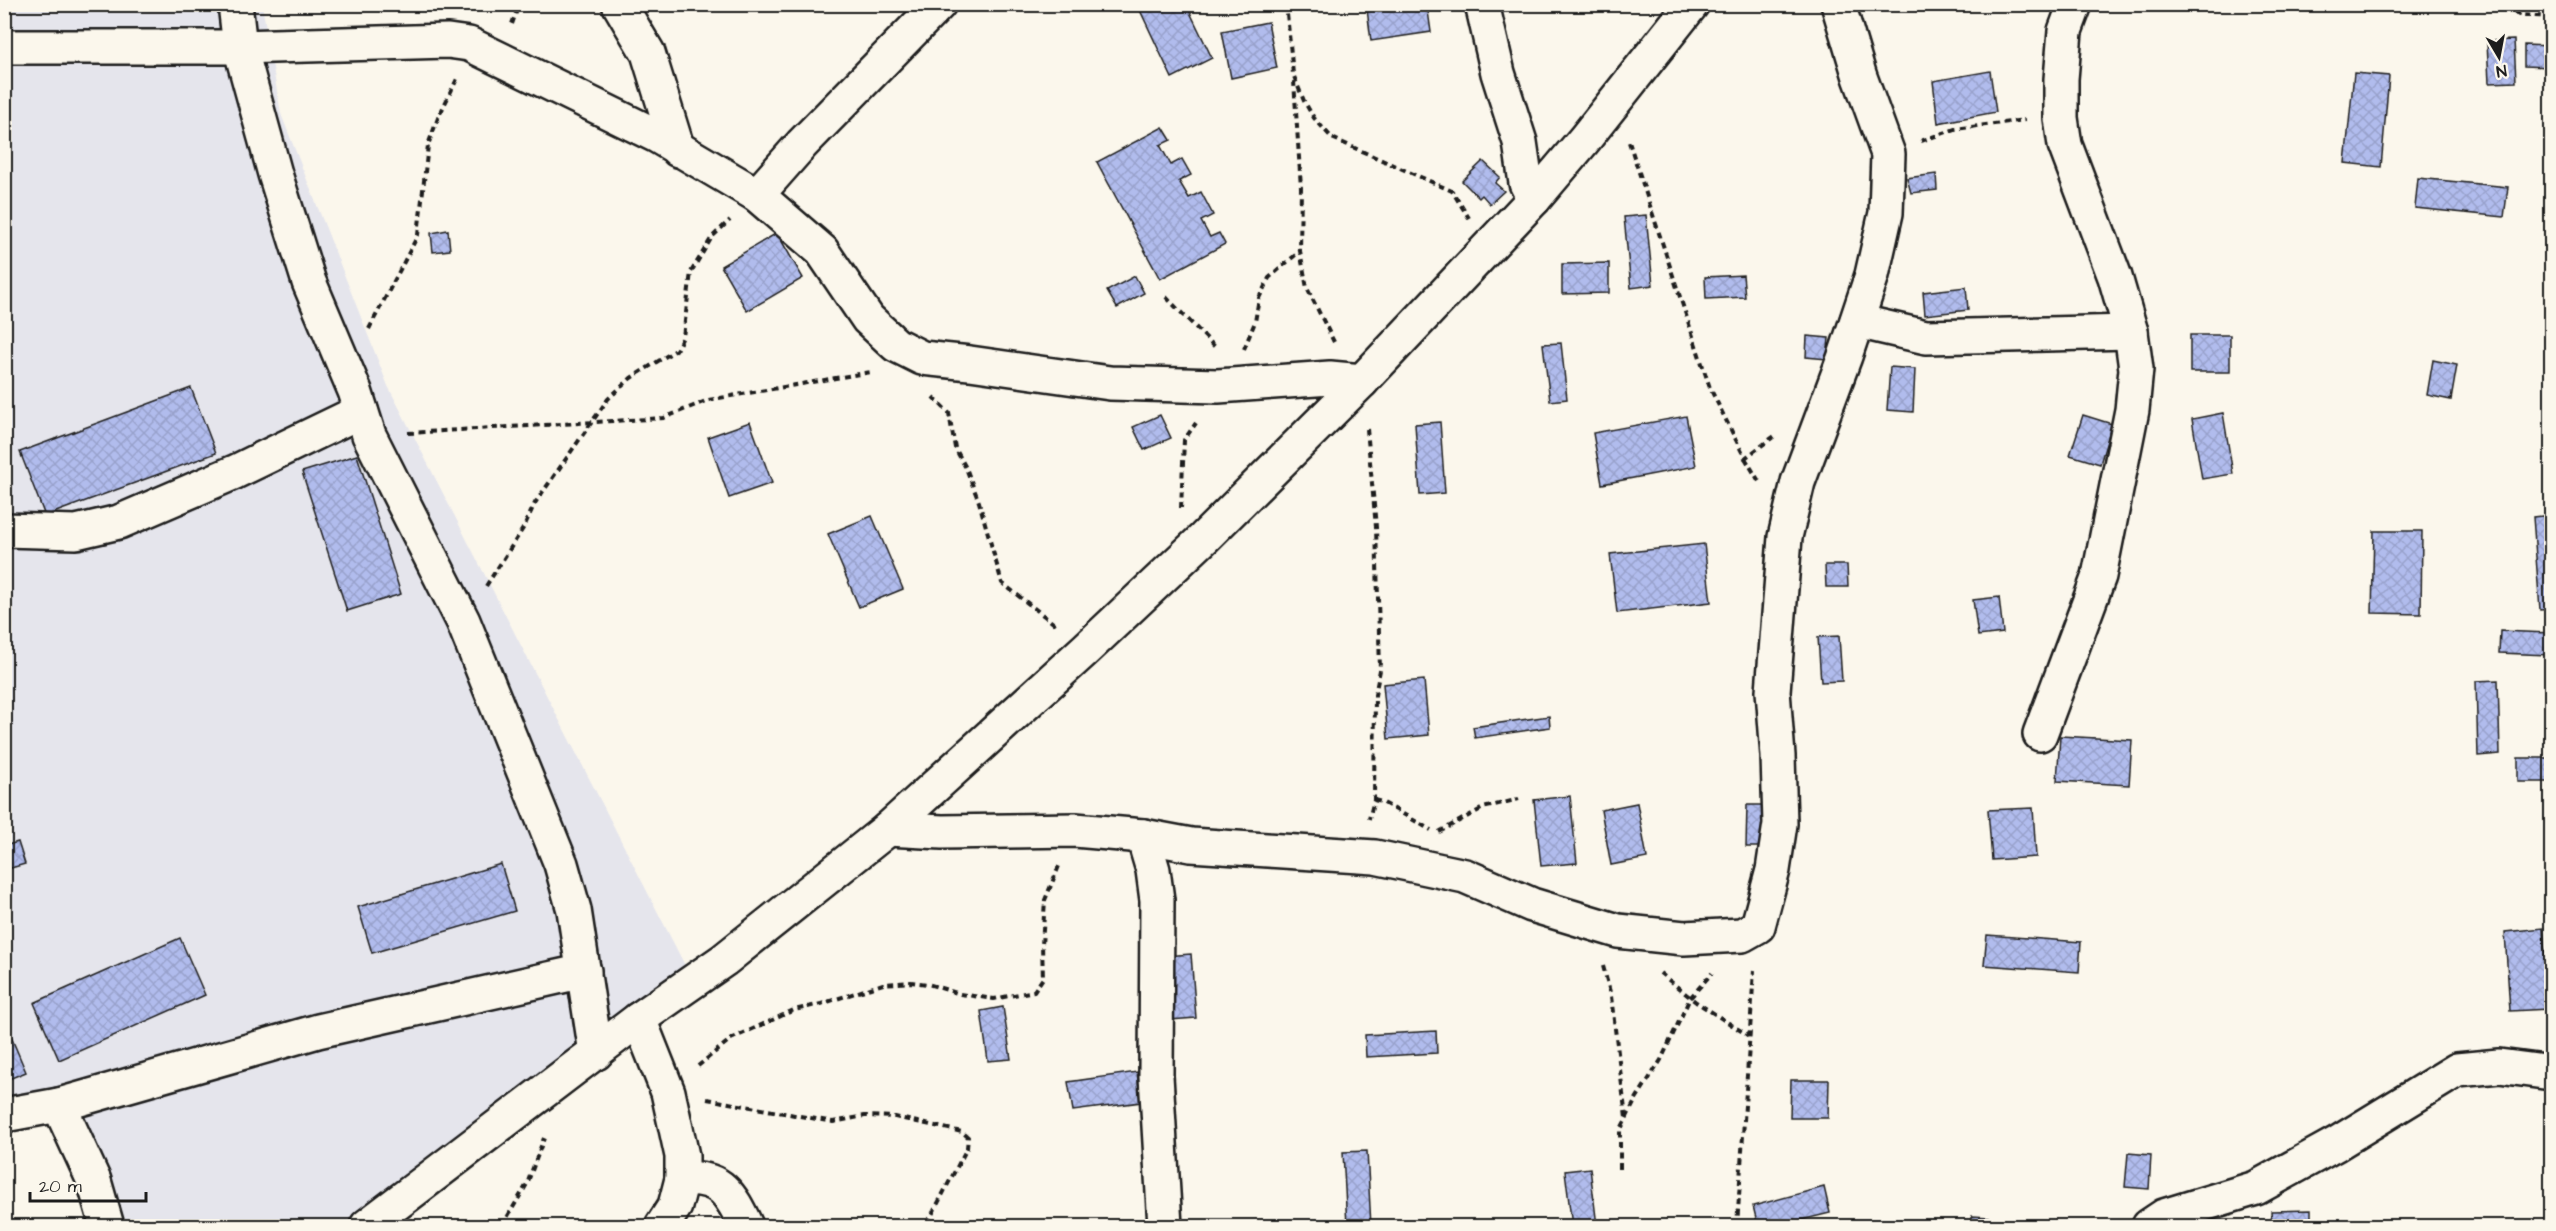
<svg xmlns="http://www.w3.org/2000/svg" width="2556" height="1231" viewBox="0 0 2556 1231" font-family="'Architects Daughter',sans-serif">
  <defs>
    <pattern id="building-cross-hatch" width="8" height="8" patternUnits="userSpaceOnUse" patternTransform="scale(1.5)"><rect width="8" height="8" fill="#b1bced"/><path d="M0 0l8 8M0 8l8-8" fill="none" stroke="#98a1cb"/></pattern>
  </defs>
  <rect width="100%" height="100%" fill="#fbf7ec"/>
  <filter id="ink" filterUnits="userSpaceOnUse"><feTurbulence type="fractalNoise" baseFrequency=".0167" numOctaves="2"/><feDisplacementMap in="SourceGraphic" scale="12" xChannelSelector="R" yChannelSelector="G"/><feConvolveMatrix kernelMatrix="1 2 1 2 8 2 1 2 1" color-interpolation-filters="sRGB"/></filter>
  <g filter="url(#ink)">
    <polygon fill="#e5e5ec" points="4,5 262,5 281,114 388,386 693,981 372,1226 110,1226 59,1105 5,1117"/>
    <g fill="url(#building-cross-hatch)" stroke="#1c1c1c" stroke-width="1.5">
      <polygon points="1146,4 1186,4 1212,58 1172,78 1139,8"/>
      <polygon points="1401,4 1427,4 1431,32 1371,41 1367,9"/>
      <polygon points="1268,22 1277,68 1231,78 1222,31"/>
      <polygon points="2514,40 2516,82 2489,83 2487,41"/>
      <polygon points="2524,45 2552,46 2552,67 2524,66"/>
      <polygon points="1990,71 1996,112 1938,123 1933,81"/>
      <polygon points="2354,73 2389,76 2381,167 2345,163"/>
      <polygon points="1163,127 1171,140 1160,145 1171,165 1182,159 1191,175 1179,181 1189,198 1201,192 1213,215 1201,221 1210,237 1219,233 1225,244 1160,279 1097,162"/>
      <polygon points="1483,161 1500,177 1495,183 1504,191 1490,204 1482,195 1479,198 1462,181"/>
      <polygon points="1936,174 1937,190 1911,193 1907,178"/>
      <polygon points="2418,178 2508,187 2504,217 2415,208"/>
      <polygon points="1646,215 1653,285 1631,288 1624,217"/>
      <polygon points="448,230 450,250 433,252 431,233"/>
      <polygon points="777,233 803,278 747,311 721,266"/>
      <polygon points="1609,263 1609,293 1562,294 1562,264"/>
      <polygon points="1743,275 1745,297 1706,299 1705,277"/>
      <polygon points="1135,276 1144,293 1117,308 1107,291"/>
      <polygon points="1966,287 1968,310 1925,315 1923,292"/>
      <rect x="2190" y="335" width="40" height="37"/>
      <polygon points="1807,336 1829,338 1827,359 1806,357"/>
      <polygon points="1561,343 1567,399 1550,401 1543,344"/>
      <polygon points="2433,360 2457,365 2451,400 2427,395"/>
      <polygon points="1890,367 1915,369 1913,412 1887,410"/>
      <polygon points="191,388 216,453 45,516 20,452"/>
      <polygon points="2223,413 2233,474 2202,479 2192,419"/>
      <polygon points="1160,415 1171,438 1144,450 1133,427"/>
      <polygon points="2083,415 2112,424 2100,464 2070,455"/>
      <polygon points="1686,416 1696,466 1602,484 1593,433"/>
      <polygon points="750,422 772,483 729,498 708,437"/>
      <polygon points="1440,422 1445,493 1420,495 1415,424"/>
      <polygon points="357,455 401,594 347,611 302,472"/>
      <polygon points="2552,515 2552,609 2540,610 2533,517"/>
      <polygon points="872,516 903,589 859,607 828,534"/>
      <polygon points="2374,531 2422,531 2421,614 2372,613"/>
      <polygon points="1704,544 1711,602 1617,613 1610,554"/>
      <polygon points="1825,565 1847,565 1848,587 1826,587"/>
      <polygon points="1999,597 2003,633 1978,636 1973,600"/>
      <polygon points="2500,631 2552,633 2552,655 2499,653"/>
      <polygon points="1839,636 1842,681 1821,682 1818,637"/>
      <polygon points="1424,680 1429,735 1388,739 1383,684"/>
      <polygon points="2498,680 2500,754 2478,756 2476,681"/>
      <polygon points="1549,716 1550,727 1475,738 1473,727"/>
      <polygon points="2060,736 2132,740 2129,785 2057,781"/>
      <rect x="2518" y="758" width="34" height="24"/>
      <polygon points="1570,796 1577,863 1541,866 1534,800"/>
      <polygon points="1637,803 1647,858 1611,865 1601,810"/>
      <polygon points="1747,805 1768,805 1767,847 1746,847"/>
      <polygon points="2033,808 2036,857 1992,860 1988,810"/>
      <polygon points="18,842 25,864 4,870 4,846"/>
      <polygon points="501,864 515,911 372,953 358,907"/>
      <polygon points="2543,928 2549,1009 2510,1011 2505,932"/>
      <polygon points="1987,935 2081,942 2079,972 1984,965"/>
      <polygon points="180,938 205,995 59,1060 34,1003"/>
      <polygon points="1191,954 1196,1018 1170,1020 1165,956"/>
      <polygon points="1003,1007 1011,1059 988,1061 981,1011"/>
      <polygon points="4,1020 26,1072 4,1081"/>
      <polygon points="1436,1031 1437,1053 1366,1057 1365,1035"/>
      <polygon points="1137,1072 1141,1102 1073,1111 1068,1082"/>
      <polygon points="1791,1080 1829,1080 1828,1118 1790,1118"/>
      <polygon points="1367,1151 1371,1226 1347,1226 1343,1152"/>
      <polygon points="2128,1153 2151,1155 2149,1189 2125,1187"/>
      <polygon points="1590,1168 1597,1226 1572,1226 1565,1171"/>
      <polygon points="1824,1187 1830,1213 1777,1226 1758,1226 1753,1206"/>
      <polygon points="2311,1210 2311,1226 2272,1226 2271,1211"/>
      <polygon points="1972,1216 1989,1217 1988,1226 1972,1226"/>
    </g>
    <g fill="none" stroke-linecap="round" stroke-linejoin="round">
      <g stroke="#1c1c1c" stroke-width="38">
        <g id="minor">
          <polyline points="235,4 240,47 275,174 309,282 355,391 369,435 463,621 561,864 574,910 596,1053"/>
          <polyline points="619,4 648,53 678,150"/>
          <polyline points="1482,4 1498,73 1520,142 1526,183 1534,199"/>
          <polyline points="4,47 240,47 448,41 469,44 657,136 757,195 822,251 868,319 896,345 922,358 970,363 1110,383 1218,386 1330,378 1362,381"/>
          <polyline points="757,195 802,144 939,4"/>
          <polyline points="1857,321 1926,337 2131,332"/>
          <polyline points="4,530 76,532 119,522 235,472 361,411"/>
          <polyline points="2040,734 2099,576 2132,410 2136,369 2131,332 2115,277 2065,145 2061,118 2061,79 2065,31 2075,4"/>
          <polyline points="888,829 942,832 1075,830 1143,836 1191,845 1375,857 1465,876 1532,905 1618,931 1684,938 1742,935 1758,926 1773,870 1780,824 1778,756 1773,691 1785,537 1798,482 1845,356 1872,275 1886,213 1888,154 1860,77 1838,4"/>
          <polyline points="1143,836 1153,870 1157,900 1156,1076 1165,1226"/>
          <polyline points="639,1019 668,1092 682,1156 682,1179 675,1206 662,1226"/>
          <polyline points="59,1105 94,1181 107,1226"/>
          <polyline points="4,1115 59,1105 318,1031 584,971"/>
          <path d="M682 1179C721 1175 731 1195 746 1226"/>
          <polyline points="2149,1226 2164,1216 2256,1188 2336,1144 2457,1070 2499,1066 2552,1073"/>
        </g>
      </g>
      <g stroke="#1c1c1c" stroke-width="38">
        <polyline id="tertiary" points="367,1226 639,1019 724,960 888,829 1086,649 1204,538 1362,381 1534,199 1584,140 1692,4"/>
      </g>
      <g stroke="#1c1c1c" stroke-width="4" stroke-dasharray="6 4.5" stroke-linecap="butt">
        <polyline points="1286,4 1293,74 1304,101 1314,118 1332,138 1452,191 1469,218"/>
        <polyline points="2495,4 2521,15 2552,17"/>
        <polyline points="512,24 519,4"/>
        <polyline points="1294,81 1301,188 1300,251 1307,288 1334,342"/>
        <polyline points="1921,141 1955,129 2025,120"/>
        <polyline points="1629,142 1710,388 1745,458 1776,435"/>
        <polyline points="1166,297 1216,348"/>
        <polyline points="369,329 418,235 428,145 438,118 457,79"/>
        <polyline points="1244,349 1255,322 1259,298 1269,278 1300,251"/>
        <polyline points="933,397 949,413 955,448 966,468 979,502 1002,583 1057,626"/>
        <polyline points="1367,429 1376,527 1380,670 1375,695 1374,800 1369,819"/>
        <polyline points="408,433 664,418 708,400 871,372"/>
        <polyline points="1745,458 1760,483"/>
        <polyline points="1181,508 1184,440 1196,423"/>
        <polyline points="486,586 524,527 535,503 608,399 631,378 676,350 683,337 691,272 712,237 730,220"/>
        <polyline points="1374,800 1382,802 1431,830"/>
        <polyline points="1439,832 1483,808 1519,799"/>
        <polyline points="1603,966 1611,996 1626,1118"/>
        <polyline points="1660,973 1696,1002 1749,1036"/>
        <polyline points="698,1066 731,1039 794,1010 821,1004 883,984 911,982 928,984 960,994 994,999 1034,991 1043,978 1042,945 1045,900 1059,866"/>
        <polyline points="707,1099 833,1122 865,1116 895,1117 962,1132 968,1137 967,1148 926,1226"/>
        <polyline points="1620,1169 1620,1131 1636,1099 1661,1060 1690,998 1712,973"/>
        <polyline points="502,1226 527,1184 544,1138"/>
        <polyline points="1737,1226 1754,970"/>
      </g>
      <use href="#minor" stroke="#fbf7ec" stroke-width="33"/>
      <use href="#tertiary" stroke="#fbf7ec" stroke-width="33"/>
    </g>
  </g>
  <rect width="2556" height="1231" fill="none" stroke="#fbf7ec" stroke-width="24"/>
  <rect x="12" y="12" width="2532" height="1207" fill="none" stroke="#1c1c1c" stroke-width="2" filter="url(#ink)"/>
  <g transform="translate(2499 57) rotate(170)" stroke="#fbf7ec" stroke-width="4.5" paint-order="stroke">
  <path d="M0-4.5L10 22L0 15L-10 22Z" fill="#1c1c1c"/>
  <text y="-9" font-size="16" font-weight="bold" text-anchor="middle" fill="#1c1c1c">N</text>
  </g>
  <path d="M30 1192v9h116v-9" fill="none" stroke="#1c1c1c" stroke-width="3"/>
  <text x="39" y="1192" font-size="18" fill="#1c1c1c" stroke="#fbf7ec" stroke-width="4.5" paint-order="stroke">20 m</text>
</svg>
